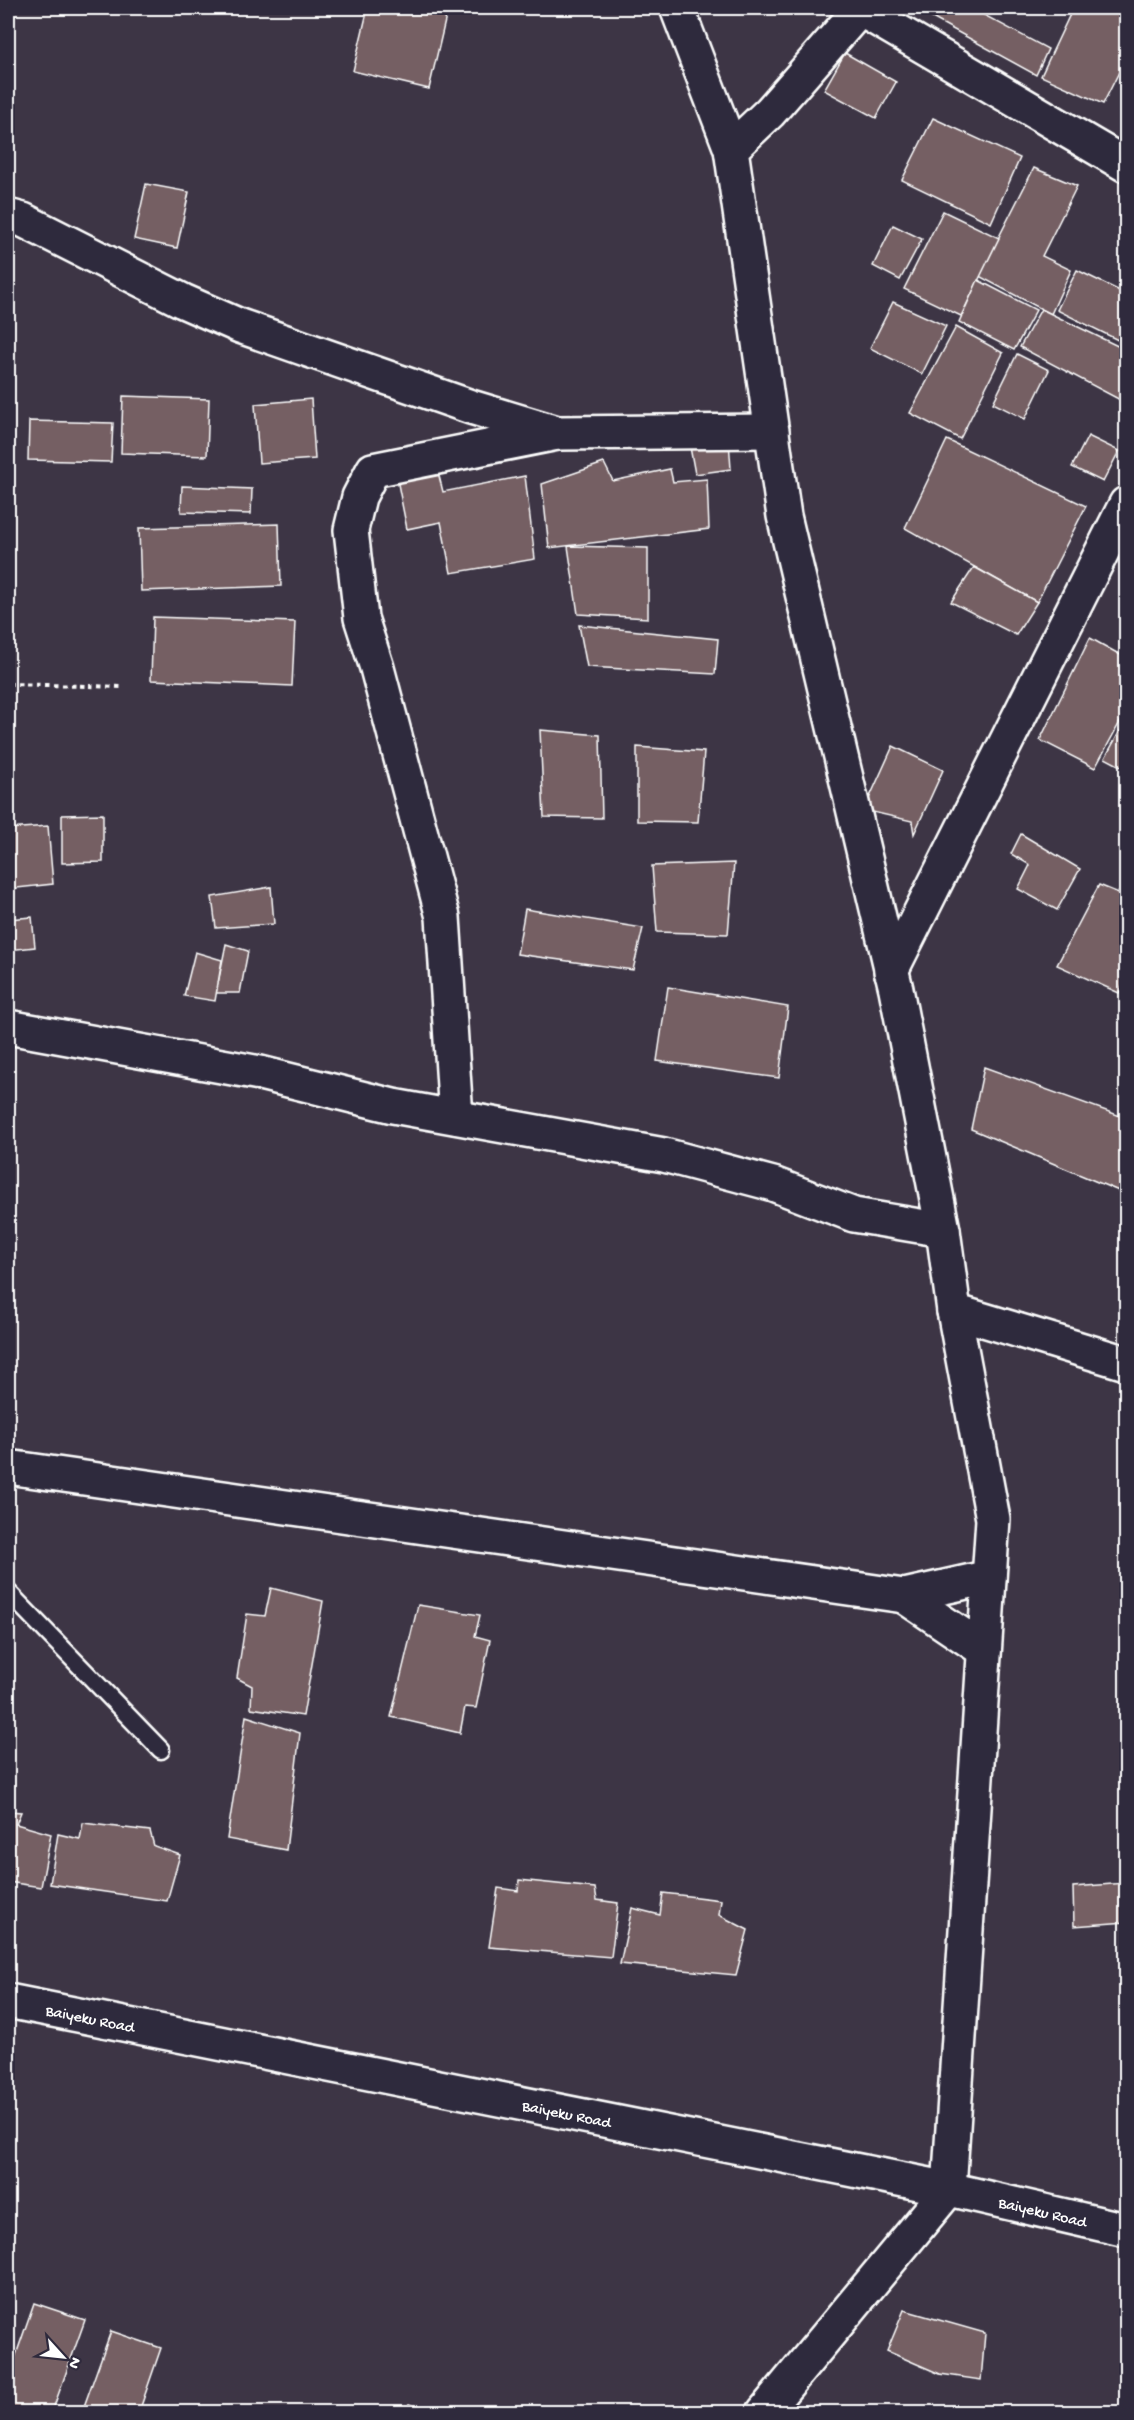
<svg xmlns="http://www.w3.org/2000/svg" width="1134" height="2420" viewBox="0 0 1134 2420" font-family="'Gochi Hand',sans-serif">
  <rect width="100%" height="100%" fill="#3d3545"/>
  <filter id="ink" filterUnits="userSpaceOnUse"><feTurbulence type="fractalNoise" baseFrequency=".0167" numOctaves="2"/><feDisplacementMap in="SourceGraphic" scale="12" xChannelSelector="R" yChannelSelector="G"/><feConvolveMatrix kernelMatrix="1 2 1 2 8 2 1 2 1" color-interpolation-filters="sRGB"/></filter>
  <g filter="url(#ink)">
    <g fill="#755f63" stroke="#fff" stroke-width="1.5">
      <polygon points="368,8 448,8 429,89 353,71"/>
      <polygon points="914,8 971,8 1048,49 1036,75"/>
      <polygon points="1073,8 1126,8 1126,58 1103,104 1041,76"/>
      <polygon points="845,53 896,82 876,118 824,90"/>
      <polygon points="933,118 1020,158 991,223 902,180"/>
      <polygon points="1034,168 1077,186 1042,256 1071,270 1051,314 979,276"/>
      <polygon points="146,184 189,192 177,248 134,239"/>
      <polygon points="943,211 999,238 961,316 904,289"/>
      <polygon points="893,225 922,239 900,280 873,266"/>
      <polygon points="1077,270 1126,294 1126,344 1057,310"/>
      <polygon points="978,280 1036,310 1014,350 959,322"/>
      <polygon points="893,302 946,326 922,374 870,348"/>
      <polygon points="1041,309 1126,350 1126,403 1020,347"/>
      <polygon points="956,327 1003,353 960,439 910,413"/>
      <polygon points="1017,354 1049,370 1025,419 993,403"/>
      <polygon points="123,396 209,399 207,456 121,453"/>
      <polygon points="311,399 315,459 259,463 255,404"/>
      <polygon points="29,421 113,423 111,462 28,460"/>
      <polygon points="1088,436 1119,451 1103,482 1072,467"/>
      <polygon points="947,440 1086,506 1037,602 905,528"/>
      <polygon points="729,441 731,469 695,474 690,447"/>
      <polygon points="604,463 613,481 670,469 673,482 707,479 709,529 549,548 542,484"/>
      <polygon points="438,472 443,492 525,476 535,559 451,573 441,522 407,529 397,479"/>
      <polygon points="182,486 252,489 251,514 181,512"/>
      <polygon points="279,524 281,586 141,591 139,528"/>
      <polygon points="568,546 648,548 648,618 578,614"/>
      <polygon points="974,567 1037,602 1016,635 951,602"/>
      <polygon points="153,617 295,622 292,686 151,680"/>
      <polygon points="579,625 718,639 715,674 587,667"/>
      <polygon points="1090,638 1126,658 1126,711 1095,768 1040,740"/>
      <polygon points="1126,720 1126,769 1105,758"/>
      <polygon points="540,730 600,735 602,818 544,817"/>
      <polygon points="893,746 943,770 914,834 912,821 864,810"/>
      <polygon points="637,747 704,752 698,822 637,821"/>
      <polygon points="103,814 103,862 62,863 62,815"/>
      <polygon points="48,826 53,884 8,889 8,829"/>
      <polygon points="1021,834 1080,869 1057,910 1018,889 1030,865 1011,854"/>
      <polygon points="734,863 728,934 657,932 652,866"/>
      <polygon points="1099,885 1126,896 1126,978 1119,993 1057,965"/>
      <polygon points="271,887 274,924 216,928 212,897"/>
      <polygon points="525,909 643,928 633,970 517,954"/>
      <polygon points="32,917 35,947 8,950 8,919"/>
      <polygon points="226,944 248,951 240,993 216,993"/>
      <polygon points="195,952 222,960 215,1001 184,996"/>
      <polygon points="668,987 788,1007 779,1078 657,1061"/>
      <polygon points="984,1067 1126,1118 1126,1194 971,1129"/>
      <polygon points="271,1588 323,1601 303,1716 251,1708 252,1686 237,1678 247,1614 265,1616"/>
      <polygon points="418,1605 480,1615 475,1636 490,1640 476,1708 465,1707 460,1733 391,1717"/>
      <polygon points="246,1716 300,1733 286,1850 227,1839"/>
      <polygon points="8,1811 21,1812 16,1824 51,1834 41,1887 8,1882"/>
      <polygon points="83,1823 150,1831 154,1846 180,1855 167,1901 50,1884 58,1834 80,1839"/>
      <polygon points="519,1880 595,1888 597,1900 618,1903 611,1957 489,1947 498,1888 518,1891"/>
      <polygon points="1126,1883 1126,1922 1074,1926 1073,1887"/>
      <polygon points="663,1893 721,1900 719,1915 748,1930 736,1975 620,1964 632,1908 660,1915"/>
      <polygon points="34,2303 85,2320 52,2412 8,2412 8,2378"/>
      <polygon points="904,2310 985,2333 981,2380 940,2374 887,2351"/>
      <polygon points="111,2331 161,2348 139,2412 82,2412"/>
      <polygon points="409,2404 430,2412 405,2412"/>
    </g>
    <g fill="none" stroke-linecap="round" stroke-linejoin="round">
      <g stroke="#fff" stroke-width="21">
        <polyline id="lane" points="8,1592 161,1750"/>
      </g>
      <g stroke="#fff" stroke-width="38">
        <g id="street">
          <polyline points="677,8 731,149"/>
          <polyline points="860,9 1126,165"/>
          <polyline points="8,216 23,220 183,301 240,326 471,407 557,433 772,431"/>
          <polyline points="891,971 1126,504"/>
          <polyline points="8,1027 260,1073 393,1106 664,1155 773,1184 854,1215 943,1230"/>
          <polyline points="456,1117 443,917 377,668 361,618 351,530 359,497 373,470 557,433"/>
          <polyline points="954,1311 1126,1363"/>
          <polyline points="8,1467 904,1596 989,1577"/>
          <polyline points="904,1596 984,1650"/>
        </g>
      </g>
      <g stroke="#fff" stroke-width="38">
        <g id="secondary">
          <path id="s1" d="M8 2001 949 2189 1126 2230"/>
          <polyline points="764,2412 949,2189 993,1519 954,1311 943,1230 896,989 784,516 731,149 770,112 861,8"/>
        </g>
      </g>
      <polyline stroke="#fff" stroke-width="4" stroke-dasharray="4.5 4.5" stroke-linecap="butt" points="8,684 124,687"/>
      <use href="#lane" stroke="#2f2a3d" stroke-width="16"/>
      <use href="#street" stroke="#2f2a3d" stroke-width="33"/>
      <use href="#secondary" stroke="#2f2a3d" stroke-width="33"/>
    </g>
  </g>
  <g text-anchor="middle" stroke-width="4.5" stroke-linejoin="round" paint-order="stroke">
    <g font-size="16" fill="#fff" stroke="#2f2a3d">
      <text dy="6" stroke="none"><textPath href="#s1" startOffset="84">Baiyeku Road</textPath></text>
      <text dy="6" stroke="none"><textPath href="#s1" startOffset="570">Baiyeku Road</textPath></text>
      <text dy="6" stroke="none"><textPath href="#s1" startOffset="1056">Baiyeku Road</textPath></text>
    </g>
  </g>
  <rect width="1134" height="2420" fill="none" stroke="#2f2a3d" stroke-width="30"/>
  <rect x="15" y="15" width="1104" height="2390" fill="none" stroke="#fff" stroke-width="2" filter="url(#ink)"/>
  <g transform="translate(63 2357) rotate(117)" stroke="#2f2a3d" stroke-width="4.5" paint-order="stroke">
  <path d="M0-4.5L10 22L0 15L-10 22Z" fill="#ffffff"/>
  <text y="-9" font-size="16" font-weight="bold" text-anchor="middle" fill="#ffffff">N</text>
  </g>
</svg>
